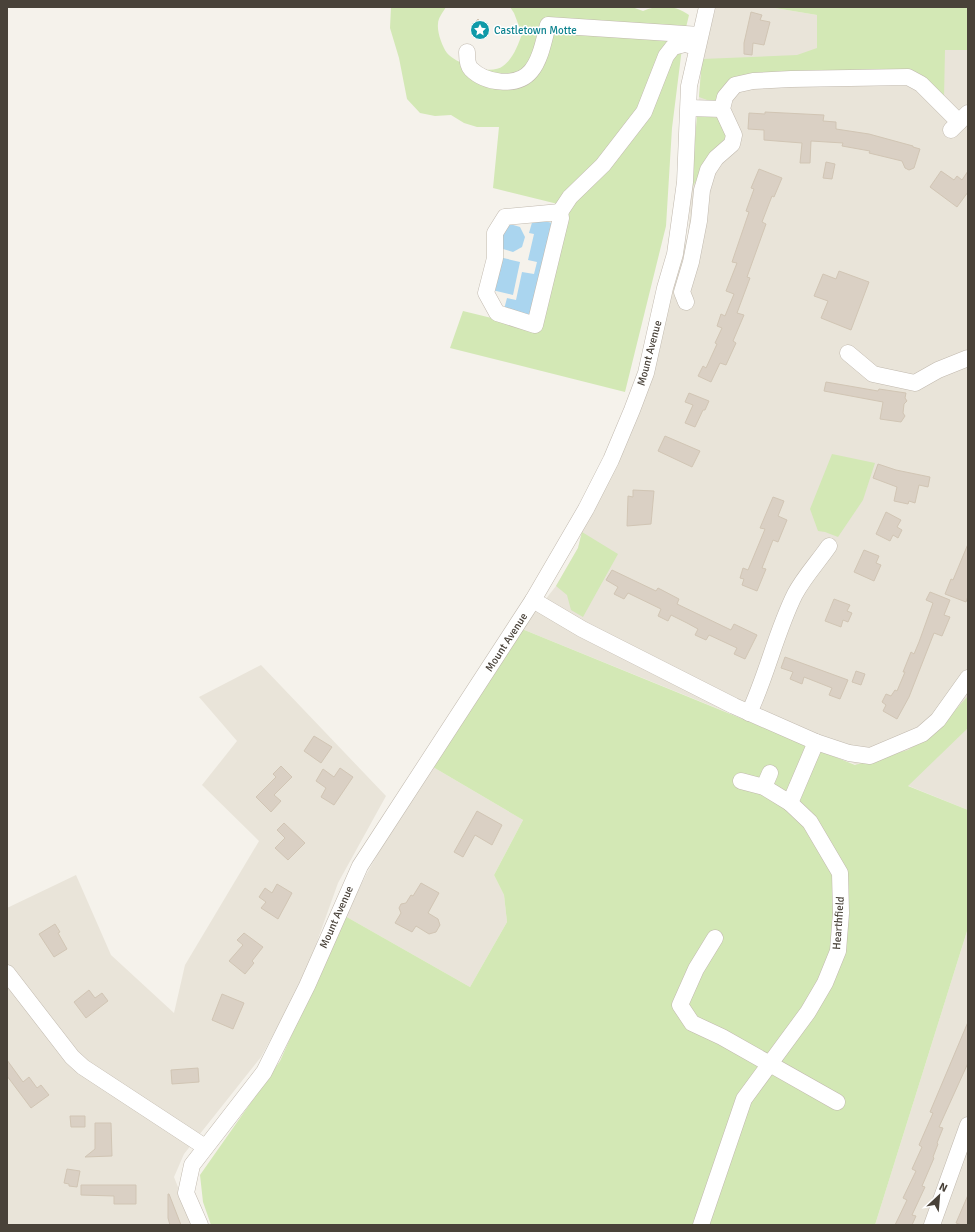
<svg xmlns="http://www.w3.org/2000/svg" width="975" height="1232" viewBox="0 0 975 1232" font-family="Signika,sans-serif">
  <rect width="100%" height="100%" fill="#f5f2eb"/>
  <g fill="#e9e4d9">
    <polygon points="716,7 769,7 817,15 817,48 968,50 968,810 522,629 556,586 578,548 582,532 668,299 688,235 702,59"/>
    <polygon points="261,665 386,796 338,883 304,978 261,1057 184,1154 174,1177 193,1225 7,1225 8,1146 7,1143 7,908 76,875 111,955 174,1013 185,965 259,841 202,785 237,741 199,697"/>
    <polygon points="433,767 523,820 494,875 504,895 507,922 470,987 345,916 367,873 399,817"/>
    <polygon points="968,928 968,1225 875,1225"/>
  </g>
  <g fill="#d3e8b5">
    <path d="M391 7H446C443 12 438 18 438 24 437 32 442 46 447 53 456 64 491 76 503 66 513 59 518 45 522 34L514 13 510 7H632L643 11C659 4 675 5 689 15L683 40 672 128 666 226 625 392 450 348 463 311 541 330 570 207 493 188 499 127H477L464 123 451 115 435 116 420 113 407 99 399 58 390 28Z"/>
    <polygon points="769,7 968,7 968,50 945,50 944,98 921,76 752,76 715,103 699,97 702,59 797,55 817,48 817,15"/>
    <polygon points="697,115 719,118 727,133 722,145 707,160 691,190"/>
    <polygon points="832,454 875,463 863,500 838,537 825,532 818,531 810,509"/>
    <polygon points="582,532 618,554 583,617 571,610 567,595 556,586 578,548"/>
    <polygon points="522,629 855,765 908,750 940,727 968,696 968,728 908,786 968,810 968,928 875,1225 211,1225 203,1202 200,1175 280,1061 345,916 470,987 507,922 504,895 494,875 523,820 433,767"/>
  </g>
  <g fill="#aad5ef">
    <polygon points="533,219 553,223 531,320 503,313 507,298 516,300 522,272 534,274 537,262 528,260 534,234 529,233"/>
    <polygon points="510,224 520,227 525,237 522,247 513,252 503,249 498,234"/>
    <polygon points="499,257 520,262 513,295 492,290"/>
  </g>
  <g fill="#dad0c4" stroke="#d1c5b4">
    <polygon points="751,12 762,15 760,20 770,22 764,45 753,43 752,55 744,54 744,43"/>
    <polygon points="478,19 484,25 478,32 471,26"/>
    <polygon points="765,112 824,115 823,121 836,122 836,129 869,134 913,146 913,147 920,149 914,168 909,170 905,168 902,161 869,153 870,151 842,146 843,143 811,141 810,163 800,163 802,143 764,140 764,130 748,129 749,113 765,114"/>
    <polygon points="826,162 835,164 832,179 823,178"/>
    <polygon points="759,169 782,178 774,197 772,196 762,222 766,224 747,277 750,278 737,313 744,315 733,341 736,343 726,365 720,363 711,382 698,376 703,366 706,368 717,344 715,343 722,328 717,326 721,314 725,316 734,294 726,291 737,263 732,262 749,212 746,211 754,189 751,188"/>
    <polygon points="941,171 954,180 957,176 962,180 968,171 968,192 957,207 930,187"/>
    <polygon points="839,271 869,282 851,330 821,318 828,301 814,296 823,274 836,279"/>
    <polygon points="826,382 878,391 879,389 906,393 905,398 907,401 904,404 903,413 905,416 901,422 880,419 883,402 824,391"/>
    <polygon points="689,393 709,401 705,410 703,410 695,427 685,423 693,405 685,402"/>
    <polygon points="665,436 700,451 692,467 658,451"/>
    <polygon points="878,464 896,470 930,477 928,487 919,485 915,503 909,501 908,504 894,501 897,487 873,478"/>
    <polygon points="633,490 654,491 651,524 627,526 628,496 633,497"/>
    <polygon points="773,497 784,501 778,516 787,520 778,542 773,540 762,568 766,569 757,591 742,585 744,579 740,578 743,568 748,570 758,546 765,529 760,528"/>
    <polygon points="886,512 901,520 897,527 902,530 898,538 893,535 890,541 876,534"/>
    <polygon points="968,544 968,596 966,602 945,594 951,579 953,580"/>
    <polygon points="864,550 879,556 876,563 881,565 874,581 854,572"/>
    <polygon points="612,570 656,591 658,588 679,599 677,604 731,630 734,624 757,635 745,659 734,654 737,648 709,635 706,640 695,635 698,629 687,623 671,615 668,621 658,616 661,609 628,593 624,599 614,594 618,587 606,580"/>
    <polygon points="930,592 950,600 944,615 950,617 942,636 934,633 909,697 897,719 883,711 886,705 882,702 886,694 891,696 895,690 897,691 905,672 903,672 911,652 914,654 919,642 933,603 926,600"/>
    <polygon points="834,599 850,605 847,611 852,613 848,622 843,620 841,627 825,621"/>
    <polygon points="785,657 848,680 840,699 829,695 832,688 804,677 802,684 790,679 793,672 781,668"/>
    <polygon points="856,671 865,674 861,685 852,682"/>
    <polygon points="314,736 332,747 321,763 304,751"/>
    <polygon points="281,766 292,777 274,795 281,801 271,812 256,797 276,777 273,774"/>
    <polygon points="340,768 353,777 334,805 321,797 326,788 316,781 323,769 334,777"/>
    <polygon points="477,811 502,825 492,845 475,835 463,857 454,852"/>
    <polygon points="284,823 305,843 288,860 275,848 285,838 277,830"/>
    <polygon points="421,883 439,893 428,913 438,919 440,925 436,932 429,934 416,926 412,932 395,923 401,913 399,908 401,904 406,903 411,895 413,896"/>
    <polygon points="277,884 292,893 278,919 261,908 266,902 259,897 265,888 272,893"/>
    <polygon points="55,924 60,932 58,933 67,949 54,957 39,934"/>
    <polygon points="244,933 263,947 252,961 254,963 245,974 229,961 243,945 237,940"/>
    <polygon points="89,990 95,998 102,993 108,1001 86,1018 74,1002"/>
    <polygon points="222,994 244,1003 233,1029 212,1020"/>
    <polygon points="968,1022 968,1063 939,1127 943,1128 937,1143 938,1144 933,1157 934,1158 922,1186 925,1187 912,1215 916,1216 912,1225 895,1225 907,1200 903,1198 916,1171 912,1169 922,1147 919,1145 933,1113 930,1112"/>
    <polygon points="7,1060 23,1082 29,1077 37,1088 41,1085 49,1095 31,1108 7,1076"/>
    <polygon points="198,1068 199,1082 172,1084 171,1070"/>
    <polygon points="70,1116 85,1116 85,1127 71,1127"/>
    <polygon points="95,1123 111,1123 112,1156 85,1157 95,1149"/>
    <polygon points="67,1169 80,1171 77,1187 69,1186 69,1184 64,1183"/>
    <polygon points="81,1185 136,1185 136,1204 114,1204 114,1196 81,1195"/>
    <polygon points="168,1194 169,1194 181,1225 170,1225 168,1218"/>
    <polygon points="968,1195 968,1225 962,1225 956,1223"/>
  </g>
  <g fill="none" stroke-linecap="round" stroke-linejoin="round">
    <g stroke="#c1b9ae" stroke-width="17">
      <g id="minor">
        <path d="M467 52C467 57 467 65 471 69 485 83 517 88 531 71 541 59 544 39 548 25L700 35"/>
        <polyline points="689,108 722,109"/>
        <polyline points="951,130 968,113"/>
        <polygon points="560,212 561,218 535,325 497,313 486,293 495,258 495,233 505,217"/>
        <polyline points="560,212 570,197 603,165 644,112 666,56 673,47 685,44 697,47"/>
        <polyline points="686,302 682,292 691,262 699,221 702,190 708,170 716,158 732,144 734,135 722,109 725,97 735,85 753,81 791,79 908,77 921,84 959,122"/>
        <polyline points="848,353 873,374 915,383 938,370 968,358"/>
        <polyline points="533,600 582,629 734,706 816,742 849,753 870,756 922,734 938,720 968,678"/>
        <path d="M749 713C767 675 776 632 795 594 804 577 818 562 829 546"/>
        <polyline points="741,781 764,787 790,803 816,742"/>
        <polyline points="764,787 770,773"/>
        <polyline points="715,938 696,969 680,1005 692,1023 722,1037 837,1102"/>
        <polyline points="7,973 72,1057 83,1067 205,1147"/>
        <polyline points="200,1225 186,1193 192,1165 264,1072 307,986 360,866 533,600 586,509 611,460 632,410 646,373 665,288 675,254 685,182 689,86 707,7"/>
        <polyline points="701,1225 744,1099 808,1012 825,983 838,951 841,913 840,873 810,822 790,803"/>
        <polyline points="932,1225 968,1125"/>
      </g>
    </g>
    <use href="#minor" stroke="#fff" stroke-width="16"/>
  </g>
  <defs>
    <g id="sight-disc" transform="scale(1)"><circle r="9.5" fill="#0f9aa8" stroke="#fff"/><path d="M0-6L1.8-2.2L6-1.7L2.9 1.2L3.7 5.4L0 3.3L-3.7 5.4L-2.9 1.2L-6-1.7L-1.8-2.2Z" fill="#fff"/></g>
  </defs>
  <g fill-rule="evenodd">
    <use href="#sight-disc" x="480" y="30"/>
  </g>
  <g text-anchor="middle" stroke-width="3" stroke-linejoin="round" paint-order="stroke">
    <g font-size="11" fill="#0d838f" stroke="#fff" text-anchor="start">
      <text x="494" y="34">Castletown Motte</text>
    </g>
    <g font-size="11" fill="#494239" stroke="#fff">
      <text transform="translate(649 353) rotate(-75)" y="4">Mount Avenue</text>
      <text transform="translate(506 642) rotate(-57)" y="4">Mount Avenue</text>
      <text transform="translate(336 917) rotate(-66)" y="4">Mount Avenue</text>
      <text transform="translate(838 923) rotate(-86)" y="4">Hearthfield</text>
    </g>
  </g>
  <rect width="975" height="1232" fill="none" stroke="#494239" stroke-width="16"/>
  <g transform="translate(939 1196) rotate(26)" stroke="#ffffff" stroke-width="3" paint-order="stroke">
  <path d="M0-3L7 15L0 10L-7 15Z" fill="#494239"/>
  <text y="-6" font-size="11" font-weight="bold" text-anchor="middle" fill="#494239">N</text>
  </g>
</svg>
